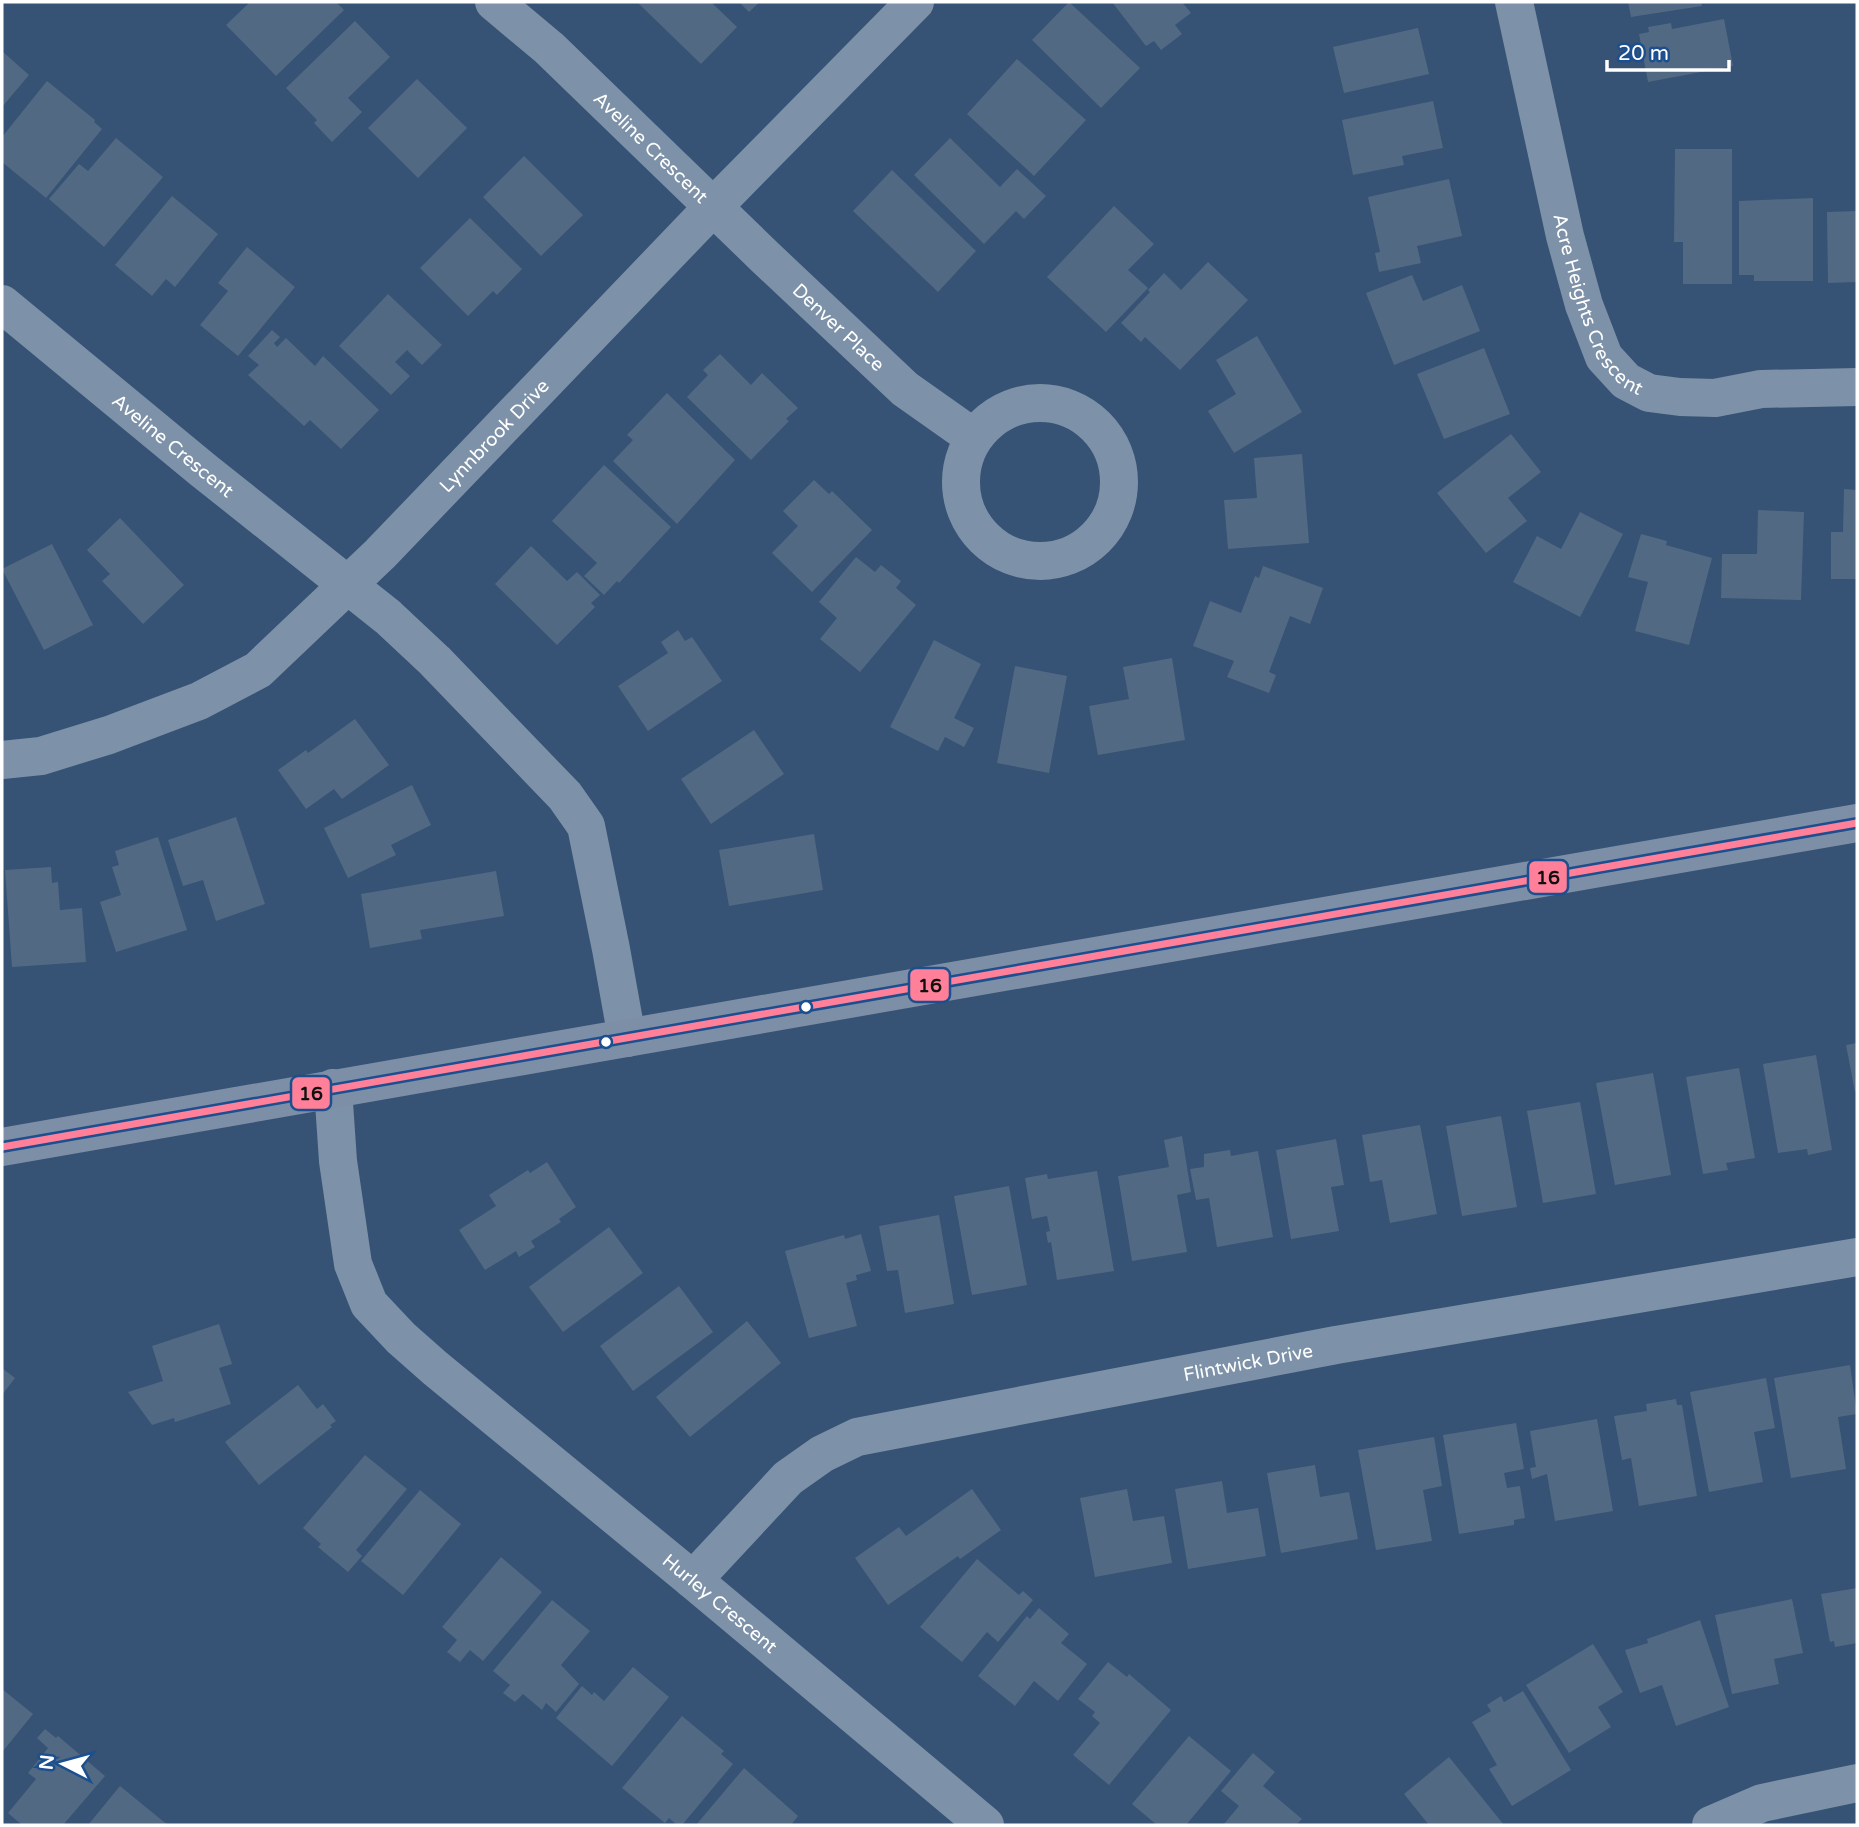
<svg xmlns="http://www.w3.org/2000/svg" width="1859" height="1827" viewBox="0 0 1859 1827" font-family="'Varela Round',sans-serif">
  <rect width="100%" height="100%" fill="#365274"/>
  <g fill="#526984">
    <polygon points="250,2 336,2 344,10 276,76 226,25"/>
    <polygon points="637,2 711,2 737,27 701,64"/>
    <polygon points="739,2 760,2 749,12"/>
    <polygon points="1069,2 1140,68 1101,108 1032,40"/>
    <polygon points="1112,2 1182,2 1191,13 1175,25 1182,34 1161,50 1154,41 1146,46"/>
    <polygon points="1628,2 1701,2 1702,6 1631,17"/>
    <polygon points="1724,19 1733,66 1648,82 1639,34 1649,32 1648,27 1671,23 1672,29"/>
    <polygon points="355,21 390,57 348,98 362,112 332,142 314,123 317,120 286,88"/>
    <polygon points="1418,28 1429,74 1344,93 1333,47"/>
    <polygon points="2,51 29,75 2,107"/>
    <polygon points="1017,59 1086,120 1034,176 967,114"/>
    <polygon points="417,79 467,128 418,178 368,128"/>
    <polygon points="47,81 95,120 94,122 102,129 46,198 2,162 2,137"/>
    <polygon points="1433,101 1443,148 1402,156 1404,165 1353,175 1342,120"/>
    <polygon points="116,138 163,177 104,247 49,199 79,164 88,171"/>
    <polygon points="950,138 1000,187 1017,169 1046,196 1024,219 1016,211 984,244 914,175"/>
    <polygon points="1675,149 1732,149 1732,284 1683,284 1683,242 1674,242"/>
    <polygon points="524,156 583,215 541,256 483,197"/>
    <polygon points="892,170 976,251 938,292 853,211"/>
    <polygon points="1449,179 1462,236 1417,246 1421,263 1379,272 1375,253 1380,252 1368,197"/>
    <polygon points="172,196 218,234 175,287 166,279 152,296 115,265"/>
    <polygon points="1813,198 1813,281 1754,281 1754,275 1739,275 1739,201"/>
    <polygon points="1114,206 1154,244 1128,270 1148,288 1106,332 1047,277"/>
    <polygon points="1857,211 1857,282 1828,283 1827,212"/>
    <polygon points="470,218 522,269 497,295 493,291 468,316 420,268"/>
    <polygon points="247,247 295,287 238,356 200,325 228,291 218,283"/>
    <polygon points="1208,262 1248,300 1180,370 1145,337 1141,342 1121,323 1150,292 1148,290 1164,273 1181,290"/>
    <polygon points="1412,275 1423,301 1462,285 1480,331 1394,365 1366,293"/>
    <polygon points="388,294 442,345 422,365 407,350 395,362 410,376 391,395 339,346"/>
    <polygon points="272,330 280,337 274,343 277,347 286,338 315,366 323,356 379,410 341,449 310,420 304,426 248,375 259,365 248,356"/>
    <polygon points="1257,336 1302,412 1234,453 1208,411 1236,394 1216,360"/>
    <polygon points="1484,348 1510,414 1444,439 1417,374"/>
    <polygon points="720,354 751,385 762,373 798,408 786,419 789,421 751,460 687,397 708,375 703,370"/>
    <polygon points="667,393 735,460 677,524 613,461 633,440 627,435"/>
    <polygon points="1511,434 1541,472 1508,498 1527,521 1486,553 1437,493"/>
    <polygon points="1302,454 1309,543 1228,549 1224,500 1257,498 1254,458"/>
    <polygon points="604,465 671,527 619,583 617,581 604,595 584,576 597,563 552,521"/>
    <polygon points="814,480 829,494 832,491 872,530 812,592 772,553 798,526 783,511"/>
    <polygon points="1844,489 1857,490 1857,579 1831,579 1831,532 1843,532"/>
    <polygon points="1758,510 1804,512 1801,600 1721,598 1722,554 1757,554"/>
    <polygon points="1580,512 1623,534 1580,617 1513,582 1537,536 1561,549"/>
    <polygon points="120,518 184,585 143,624 102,581 110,574 87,550"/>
    <polygon points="1641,534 1667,541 1666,545 1712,558 1689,645 1635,631 1648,582 1628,577"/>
    <polygon points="52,544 93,625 44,650 2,569"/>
    <polygon points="531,546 567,581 577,572 600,595 591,603 595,607 557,645 495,584"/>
    <polygon points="856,557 875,572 881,565 901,581 896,588 916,605 860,672 820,639 837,618 819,602"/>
    <polygon points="1263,566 1323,588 1310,624 1290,616 1269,672 1276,675 1269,693 1227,677 1234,661 1193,646 1210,601 1241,613 1255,576 1259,578"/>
    <polygon points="678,630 685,641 692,637 722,681 648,731 618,686 668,653 661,642"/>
    <polygon points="934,640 981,664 954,718 974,728 964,747 945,737 938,751 890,727"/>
    <polygon points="1172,658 1185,740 1098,755 1089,706 1129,699 1123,667"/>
    <polygon points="1015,666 1067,676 1049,773 997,763"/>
    <polygon points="355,719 389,765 342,799 334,789 306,809 278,770 306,750 308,753"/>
    <polygon points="754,730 784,774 711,824 681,779"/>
    <polygon points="412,785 431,825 391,845 396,855 348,878 324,828"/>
    <polygon points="236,817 265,904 216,921 203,880 183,886 168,840"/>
    <polygon points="814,834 823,890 729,906 719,850"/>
    <polygon points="158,837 187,930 116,952 100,902 121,895 112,867 119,865 115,851"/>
    <polygon points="51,867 52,883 58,882 60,910 82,908 86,962 12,967 5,870"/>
    <polygon points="496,871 504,916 420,930 422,939 370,948 361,894"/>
    <polygon points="1857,1043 1857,1091 1855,1092 1846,1045"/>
    <polygon points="1816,1055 1832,1150 1808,1155 1807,1149 1778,1153 1763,1064"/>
    <polygon points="1739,1068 1755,1158 1726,1163 1728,1170 1703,1174 1686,1077"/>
    <polygon points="1653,1073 1671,1175 1615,1185 1596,1083"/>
    <polygon points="1580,1102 1596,1194 1543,1203 1527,1111"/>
    <polygon points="1501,1116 1517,1207 1462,1216 1446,1126"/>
    <polygon points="1420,1125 1437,1214 1390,1223 1382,1180 1370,1182 1362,1135"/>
    <polygon points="1182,1136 1191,1192 1177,1195 1187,1252 1132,1261 1118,1176 1169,1167 1164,1140"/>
    <polygon points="1336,1139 1344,1185 1331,1187 1339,1231 1291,1239 1276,1150"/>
    <polygon points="1230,1150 1231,1156 1258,1151 1273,1237 1217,1247 1209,1198 1196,1200 1190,1169 1204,1167 1204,1154"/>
    <polygon points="547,1162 576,1207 559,1219 561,1222 531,1241 535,1247 519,1257 516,1251 485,1270 459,1230 496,1206 489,1195 528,1170 530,1173"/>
    <polygon points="1097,1171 1114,1271 1057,1280 1051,1242 1048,1243 1046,1232 1050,1231 1047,1216 1032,1219 1025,1178 1047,1174 1048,1179"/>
    <polygon points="1009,1186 1027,1285 972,1295 954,1196"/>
    <polygon points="939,1215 954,1304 905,1313 898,1270 887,1271 879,1226"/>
    <polygon points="609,1227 643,1273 563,1332 529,1287"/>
    <polygon points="861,1234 871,1271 856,1275 857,1280 846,1283 857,1326 809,1338 785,1251 844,1235 845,1239"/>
    <polygon points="679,1286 713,1332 633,1391 600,1346"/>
    <polygon points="747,1321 781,1363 690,1437 656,1397"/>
    <polygon points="219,1324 232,1364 219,1368 231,1404 175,1422 174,1418 152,1425 128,1392 163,1381 152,1346"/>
    <polygon points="1850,1365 1857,1414 1838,1417 1846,1469 1791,1478 1774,1378"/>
    <polygon points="2,1368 15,1378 2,1395"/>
    <polygon points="1766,1378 1775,1428 1754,1432 1763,1482 1709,1492 1690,1392"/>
    <polygon points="298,1385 317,1409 323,1404 336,1421 330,1425 332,1427 259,1485 225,1442"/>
    <polygon points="1676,1399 1677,1405 1682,1405 1697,1496 1639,1506 1631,1458 1622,1460 1614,1416 1647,1411 1646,1404"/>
    <polygon points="1597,1419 1613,1511 1555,1521 1547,1474 1532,1479 1530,1468 1536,1467 1530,1431"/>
    <polygon points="1516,1423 1524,1469 1504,1473 1507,1488 1520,1486 1525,1518 1514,1520 1514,1525 1459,1534 1443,1435"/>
    <polygon points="1434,1437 1442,1486 1423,1490 1432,1541 1376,1550 1358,1450"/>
    <polygon points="365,1455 407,1489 356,1550 362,1556 348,1572 318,1547 321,1544 303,1528"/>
    <polygon points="1315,1465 1320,1497 1349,1492 1358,1539 1281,1553 1267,1473"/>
    <polygon points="1222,1481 1227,1513 1258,1508 1266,1556 1188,1569 1175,1489"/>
    <polygon points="972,1489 1001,1530 960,1559 958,1556 888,1605 855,1558 899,1527 906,1536"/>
    <polygon points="1127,1489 1133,1521 1164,1516 1172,1563 1095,1577 1080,1498"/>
    <polygon points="420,1490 461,1524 403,1595 361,1561"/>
    <polygon points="501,1557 542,1592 483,1661 470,1650 460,1662 447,1652 457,1640 442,1627"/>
    <polygon points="977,1559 1019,1595 1023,1591 1033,1600 998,1642 987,1632 962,1662 920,1627"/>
    <polygon points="1857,1588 1857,1643 1835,1647 1834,1641 1830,1642 1821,1594"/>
    <polygon points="1792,1599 1803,1653 1774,1659 1779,1684 1732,1694 1715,1615"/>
    <polygon points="552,1600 590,1631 561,1665 579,1684 556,1712 546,1703 542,1710 523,1694 515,1702 503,1693 510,1685 493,1671"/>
    <polygon points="1039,1608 1069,1634 1061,1643 1087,1664 1058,1701 1034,1681 1015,1706 978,1676 1027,1616 1030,1619"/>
    <polygon points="1700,1620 1729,1707 1676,1726 1662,1685 1640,1693 1625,1650 1648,1643 1647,1639"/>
    <polygon points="1593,1644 1623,1692 1598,1707 1611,1727 1569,1753 1526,1685"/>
    <polygon points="1108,1662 1127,1677 1129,1674 1171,1710 1109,1785 1073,1755 1100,1723 1092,1716 1095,1712 1078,1699"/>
    <polygon points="633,1667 669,1697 612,1766 556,1718 582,1686 592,1695 594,1692 604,1701"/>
    <polygon points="2,1689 33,1714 3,1751 2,1750"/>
    <polygon points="1523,1691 1571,1770 1512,1806 1489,1769 1497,1765 1472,1722 1491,1711 1487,1705 1501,1696 1504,1702"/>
    <polygon points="682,1716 724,1751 721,1754 733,1764 682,1825 677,1825 669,1818 665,1823 622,1788"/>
    <polygon points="45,1729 56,1738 58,1736 105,1776 63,1825 22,1825 8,1813 36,1779 28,1773 48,1748 37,1738"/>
    <polygon points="1189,1736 1231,1771 1186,1825 1157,1825 1132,1804"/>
    <polygon points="1253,1753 1275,1772 1263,1786 1302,1819 1296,1825 1224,1824 1239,1806 1221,1791"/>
    <polygon points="1449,1757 1504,1825 1429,1825 1404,1794"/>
    <polygon points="744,1768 798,1816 791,1825 696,1825"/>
    <polygon points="120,1786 164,1822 169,1825 88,1825"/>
  </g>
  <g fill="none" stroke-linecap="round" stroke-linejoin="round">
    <g stroke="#7d92a8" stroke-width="38">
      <path id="s1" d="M494 2 549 48 766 258 905 389 973 437"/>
      <path id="s2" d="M1514 2 1565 236 1584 305 1604 357 1626 381 1649 393 1680 397 1715 398 1761 389 1857 387"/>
      <path id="s3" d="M2 304 203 470 388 617 435 661 565 796 586 826 611 949 627 1038"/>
      <circle cx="1040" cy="482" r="79"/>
      <path id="s4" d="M2 760 41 756 109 735 199 701 258 670 380 554 713 207 915 2"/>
      <path id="s5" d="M333 1088 338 1161 353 1264 369 1304 401 1338 435 1368 693 1580 985 1825"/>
      <path id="s6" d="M693 1580 788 1478 822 1454 857 1437 1336 1345 1857 1257"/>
      <polyline points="1711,1825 1762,1803 1857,1783"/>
    </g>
    <polyline stroke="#7d8ea7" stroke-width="38" points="2,1147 1857,823"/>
    <g stroke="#1b4f8f" stroke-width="12">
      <polyline id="bus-1" points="2,1147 1857,823"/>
    </g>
    <use href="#bus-1" stroke="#ff8098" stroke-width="7"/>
  </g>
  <g fill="#fff" stroke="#1b4f8f" stroke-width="2.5">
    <circle cx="806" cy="1007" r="6"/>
    <circle cx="606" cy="1042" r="6"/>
  </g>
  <g text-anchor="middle" stroke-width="5" stroke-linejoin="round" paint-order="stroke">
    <g font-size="19" fill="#fff" stroke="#1b4f8f">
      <text dy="7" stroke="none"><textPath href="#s1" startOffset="214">Aveline Crescent</textPath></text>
      <text dy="7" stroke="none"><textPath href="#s2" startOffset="317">Acre Heights Crescent</textPath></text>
      <text dy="7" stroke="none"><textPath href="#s1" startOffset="474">Denver Place</textPath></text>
      <text dy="7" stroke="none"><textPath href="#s4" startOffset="606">Lynnbrook Drive</textPath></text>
      <text dy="7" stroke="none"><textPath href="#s3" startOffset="222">Aveline Crescent</textPath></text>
      <text dy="7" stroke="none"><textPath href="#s6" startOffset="618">Flintwick Drive</textPath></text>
      <text dy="7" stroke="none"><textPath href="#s5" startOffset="682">Hurley Crescent</textPath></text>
    </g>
  </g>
  <g stroke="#1b4f8f" stroke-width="2.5">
    <rect x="1528" y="860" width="40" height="34" rx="7" fill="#ff8098"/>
    <rect x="909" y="968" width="41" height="34" rx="7" fill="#ff8098"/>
    <rect x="291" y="1076" width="40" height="34" rx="7" fill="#ff8098"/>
  </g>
  <g font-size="19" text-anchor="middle" font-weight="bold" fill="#111">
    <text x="1548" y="884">16</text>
    <text x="930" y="992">16</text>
    <text x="311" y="1100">16</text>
  </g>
  <rect width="1859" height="1827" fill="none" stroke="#ffffff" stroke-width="7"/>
  <g transform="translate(63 1764) rotate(276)" stroke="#1b4f8f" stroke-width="5" paint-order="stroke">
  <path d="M0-5L12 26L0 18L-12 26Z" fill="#ffffff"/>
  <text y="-10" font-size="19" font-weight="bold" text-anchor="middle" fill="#ffffff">N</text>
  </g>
  <path d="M1607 60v10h122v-10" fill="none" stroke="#ffffff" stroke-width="3.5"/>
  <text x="1618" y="60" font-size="21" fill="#ffffff" stroke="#1b4f8f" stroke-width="5" paint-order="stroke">20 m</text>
</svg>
